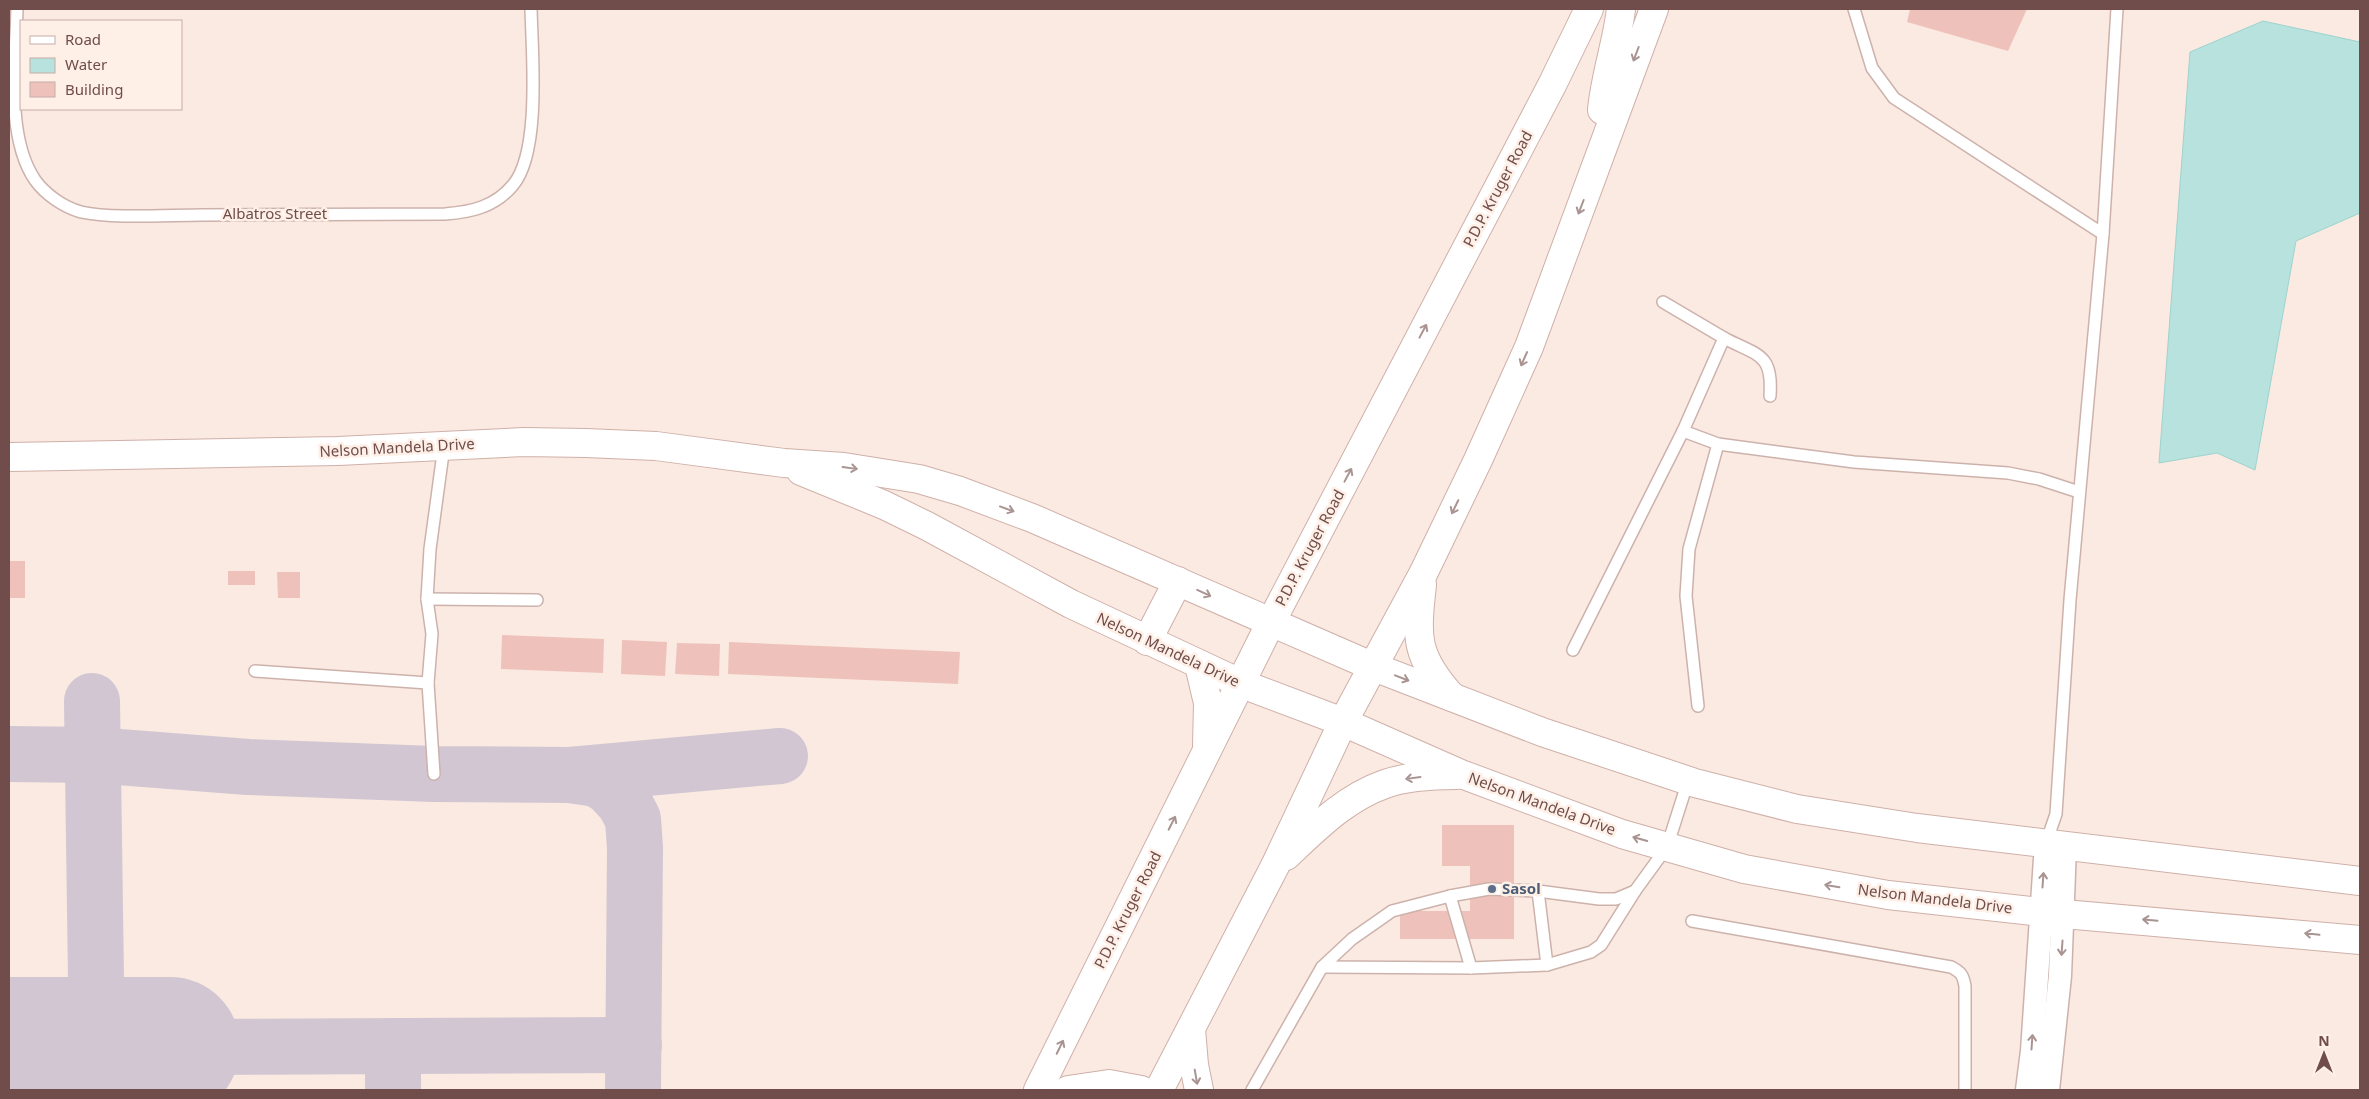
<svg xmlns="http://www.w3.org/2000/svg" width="2369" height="1099" viewBox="0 0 2369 1099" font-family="'Noto Sans',sans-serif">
  <rect width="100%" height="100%" fill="#faeae1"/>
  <polygon fill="#b7e2dd" stroke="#9ed3ce" points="2263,21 2360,42 2360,213 2296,241 2255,470 2217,453 2159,463 2190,52"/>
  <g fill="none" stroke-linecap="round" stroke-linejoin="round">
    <g stroke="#d2c6d2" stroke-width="56">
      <polyline points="92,701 97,1047"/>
      <polyline points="9,754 93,755 248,767 434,774 570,775 597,779 610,787 624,802 633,819 635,848 633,1090"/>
      <polyline points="570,775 780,756"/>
      <polyline points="170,1047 634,1045"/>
      <polyline points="393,1090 393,1046"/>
    </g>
    <polyline stroke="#d2c6d2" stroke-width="140" points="9,1047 170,1047"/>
  </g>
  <g fill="#eec2ba">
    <polygon points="1910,9 2027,9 2008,51 1907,22"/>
    <rect x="9" y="561" width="16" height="37"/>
    <rect x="228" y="571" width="27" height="14"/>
    <polygon points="277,572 300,572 300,598 278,598"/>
    <polygon points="502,635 604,639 603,673 501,669"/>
    <polygon points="622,640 667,642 665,676 621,674"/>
    <polygon points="729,642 960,652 958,684 728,674"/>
    <polygon points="677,643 720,644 719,676 675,674"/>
    <polygon points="1442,825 1514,825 1514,939 1400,939 1400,911 1470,911 1470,866 1442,866"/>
  </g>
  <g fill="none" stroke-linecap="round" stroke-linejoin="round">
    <g stroke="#cdb2ac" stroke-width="14">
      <g id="lane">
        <path d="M17 9C16 60 5 136 35 180 45 194 63 207 81 212 113 219 168 215 202 215 283 214 364 214 445 214 471 212 495 207 513 185 541 152 532 52 531 9"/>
        <polyline points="1854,9 1872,68 1894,98 2103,234"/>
        <polyline points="1663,302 1724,338 1683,431 1718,444 1854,462 2008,473 2039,479 2079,492"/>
        <path d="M1724 338C1758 356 1773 353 1770 396"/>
        <polyline points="427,599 537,600"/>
        <polyline points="1573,650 1683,431"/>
        <polyline points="255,671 428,683"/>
        <polyline points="1698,706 1686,596 1689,549 1718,444"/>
        <polyline points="434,774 428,683 432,634 427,599 430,549 444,446"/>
        <polyline points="2046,843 2056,814 2070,600 2103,234 2117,9"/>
        <polyline points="1538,891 1547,965"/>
        <polyline points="1450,896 1471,968"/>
        <path d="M1692 921 1951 967C1961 972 1963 975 1965 986V1090"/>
        <polyline points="1322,967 1471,968 1547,965 1591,952 1601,945 1635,891"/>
        <polyline points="1252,1090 1322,967 1352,939 1392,911 1450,896 1489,889 1538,891 1599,899 1616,899 1635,891 1667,847 1688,781"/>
      </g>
    </g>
    <g stroke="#cdb2ac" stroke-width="25">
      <g id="street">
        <polyline points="2027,1090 2032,1051 2046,844"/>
        <polyline points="2048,1090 2060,976 2065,847"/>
      </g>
    </g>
    <g stroke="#cfb0a9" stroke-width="30">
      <g id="secondary">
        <path d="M1602 110C1605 76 1617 43 1621 9"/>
        <polyline points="9,457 338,451 524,442 586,443 656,446 784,463 844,467 919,479 960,491 1032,518 1374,667 1542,732 1695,783 1797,809 1917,828 2360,881"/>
        <polyline points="801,471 884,505 927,526 1071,604 1242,684 1343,722 1461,774 1622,834 1744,869 1888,895 2041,912 2360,940"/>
        <path d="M1422 585C1416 638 1415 656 1452 697"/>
        <polyline points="1147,641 1178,581"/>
        <polyline points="1199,665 1208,703 1207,746"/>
        <path d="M1286 856C1316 828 1345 798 1385 784 1407 776 1433 775 1457 775"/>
        <polyline points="1191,1029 1194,1065 1199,1090"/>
        <polyline points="1038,1090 1270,624 1552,85 1589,9"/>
        <polyline points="1068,1090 1109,1084 1141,1090"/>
        <polyline points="1159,1090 1275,866 1343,722 1423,574 1478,460 1529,347 1654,9"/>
      </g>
    </g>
    <use href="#lane" stroke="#fff" stroke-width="11"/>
    <use href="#street" stroke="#fff" stroke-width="22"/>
    <use href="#secondary" stroke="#fff" stroke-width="28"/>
  </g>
  <defs><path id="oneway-shaft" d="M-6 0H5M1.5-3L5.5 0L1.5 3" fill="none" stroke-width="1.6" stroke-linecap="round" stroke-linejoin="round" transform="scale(1.25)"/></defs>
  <g stroke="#a99492">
    <use href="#oneway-shaft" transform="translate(1636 54) rotate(111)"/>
    <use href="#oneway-shaft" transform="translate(1581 207) rotate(111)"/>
    <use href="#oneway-shaft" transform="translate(1423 331) rotate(-62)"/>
    <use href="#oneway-shaft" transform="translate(1524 359) rotate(114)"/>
    <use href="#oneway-shaft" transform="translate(850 468) rotate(8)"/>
    <use href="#oneway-shaft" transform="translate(1348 475) rotate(-62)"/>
    <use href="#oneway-shaft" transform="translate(1455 507) rotate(116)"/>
    <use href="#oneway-shaft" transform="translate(1007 509) rotate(20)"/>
    <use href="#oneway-shaft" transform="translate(1204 593) rotate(25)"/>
    <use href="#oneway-shaft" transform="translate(1402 678) rotate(21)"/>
    <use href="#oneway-shaft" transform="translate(1413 778) rotate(172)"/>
    <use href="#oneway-shaft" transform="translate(1172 823) rotate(-63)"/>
    <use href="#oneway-shaft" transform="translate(1640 839) rotate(-164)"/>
    <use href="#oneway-shaft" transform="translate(2043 880) rotate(-86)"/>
    <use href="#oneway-shaft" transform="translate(1832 886) rotate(-171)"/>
    <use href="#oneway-shaft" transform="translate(2150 920) rotate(-175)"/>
    <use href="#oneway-shaft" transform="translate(2312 934) rotate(-174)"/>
    <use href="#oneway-shaft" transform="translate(2062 948) rotate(94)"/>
    <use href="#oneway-shaft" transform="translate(2032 1042) rotate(-86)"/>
    <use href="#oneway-shaft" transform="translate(1060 1047) rotate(-64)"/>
    <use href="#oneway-shaft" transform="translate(1196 1077) rotate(80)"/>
  </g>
  <circle fill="#5c6f8a" stroke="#feefe7" stroke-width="2" cx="1492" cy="889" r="5"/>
  <g text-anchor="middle" stroke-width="5" stroke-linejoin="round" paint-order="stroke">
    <g font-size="15" fill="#704d4a" stroke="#feefe7">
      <text transform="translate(1498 189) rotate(-62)" y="5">P.D.P. Kruger Road</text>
      <text x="275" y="219">Albatros Street</text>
      <text transform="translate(397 448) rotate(-3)" y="5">Nelson Mandela Drive</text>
      <text transform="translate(1310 548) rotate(-62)" y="5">P.D.P. Kruger Road</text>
      <text transform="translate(1168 650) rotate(25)" y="5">Nelson Mandela Drive</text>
      <text transform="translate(1542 804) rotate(20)" y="5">Nelson Mandela Drive</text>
      <text transform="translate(1935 899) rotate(7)" y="5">Nelson Mandela Drive</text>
      <text transform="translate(1128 910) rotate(-63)" y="5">P.D.P. Kruger Road</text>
    </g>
    <g font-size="15" font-weight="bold" fill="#4e5e75" stroke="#feefe7" text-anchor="start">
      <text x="1502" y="894">Sasol</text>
    </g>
  </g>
  <rect width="2369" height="1099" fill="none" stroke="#704d4a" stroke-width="20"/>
  <rect x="20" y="20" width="162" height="90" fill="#feefe7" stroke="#c5aea8"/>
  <rect x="30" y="36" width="25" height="8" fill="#ffffff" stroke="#c5aea8"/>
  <text x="65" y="45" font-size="15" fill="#704d4a">Road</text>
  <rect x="30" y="58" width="25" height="15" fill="#b7e2dd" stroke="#c5aea8"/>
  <text x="65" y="70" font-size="15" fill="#704d4a">Water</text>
  <rect x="30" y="82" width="25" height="15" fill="#eec2ba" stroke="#c5aea8"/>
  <text x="65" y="95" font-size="15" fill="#704d4a">Building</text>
  <g transform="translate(2324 1054)" stroke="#feefe7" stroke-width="4" paint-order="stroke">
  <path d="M0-4L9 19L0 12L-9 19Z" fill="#704d4a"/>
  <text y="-8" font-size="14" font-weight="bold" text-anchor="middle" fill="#704d4a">N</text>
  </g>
</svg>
